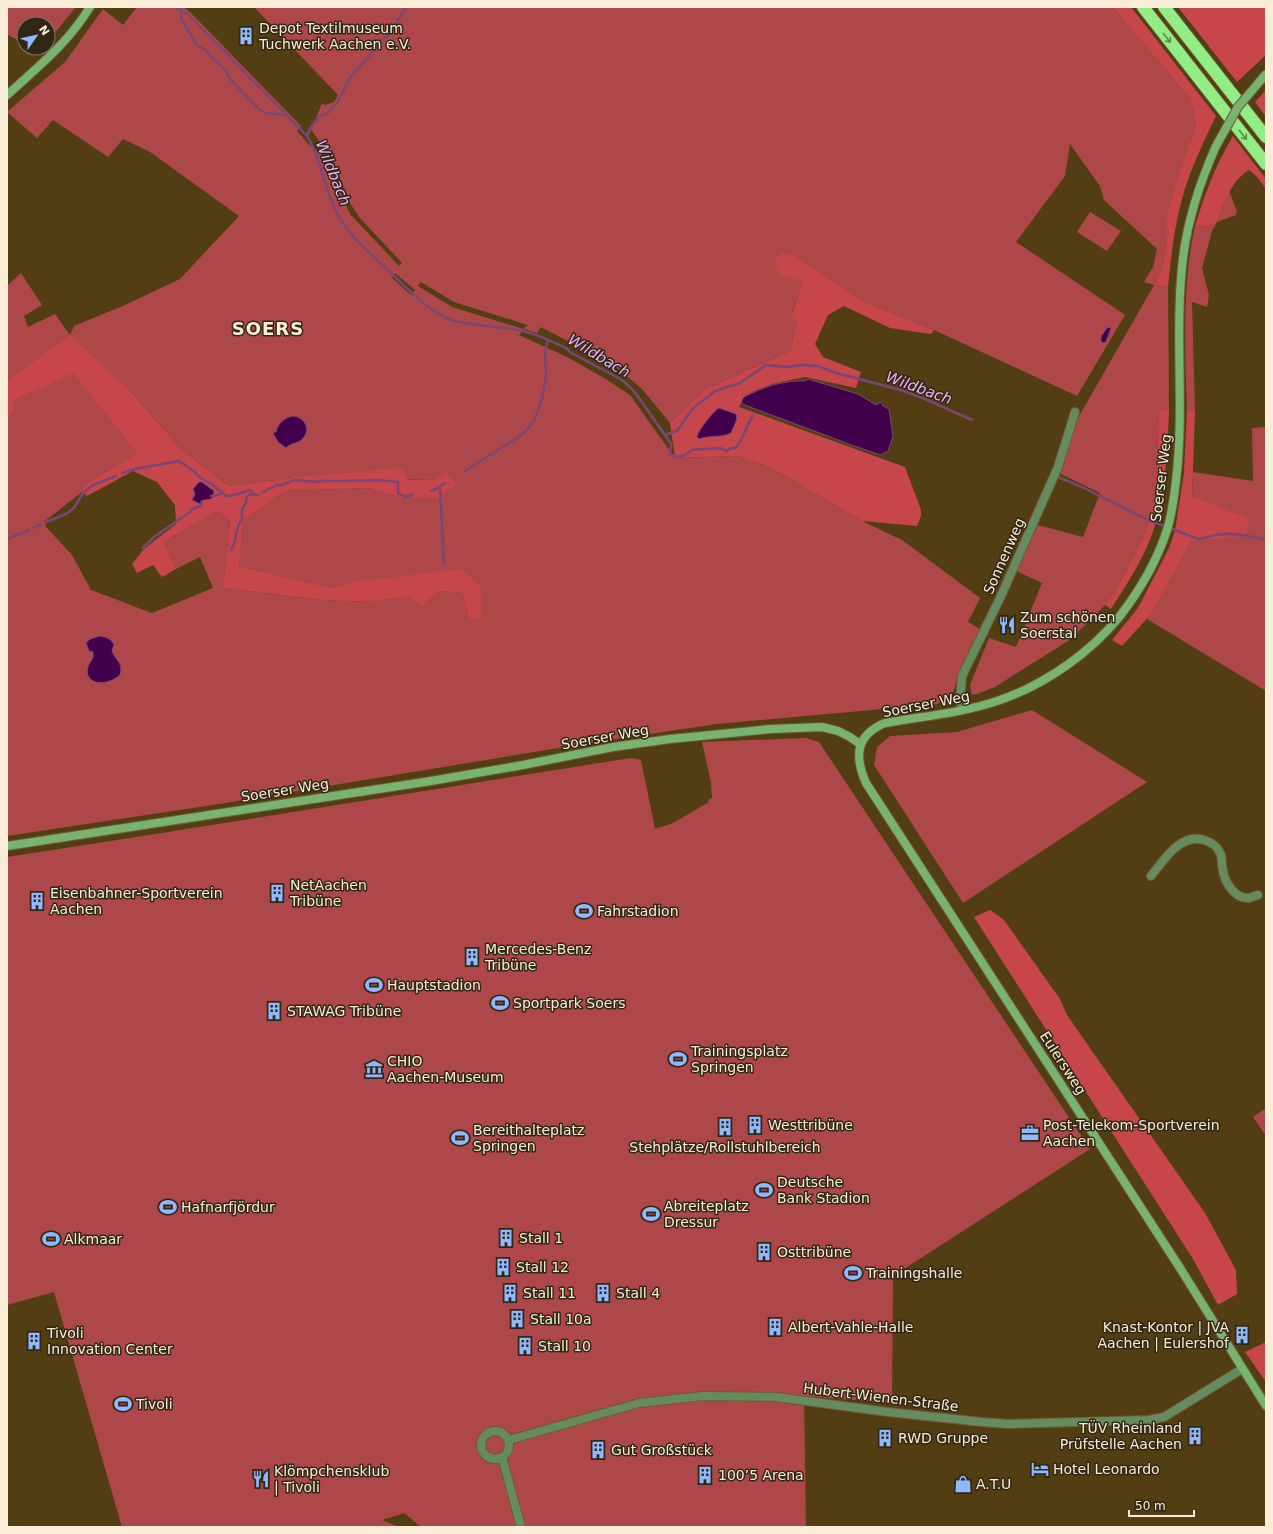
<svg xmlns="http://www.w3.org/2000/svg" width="1273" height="1534" viewBox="0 0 1273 1534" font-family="'DejaVu Sans',sans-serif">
  <rect width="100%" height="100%" fill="#533e14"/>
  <g fill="#ae4749" fill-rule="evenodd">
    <polygon points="7,7 76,7 48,41 48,24 24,24 24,44 7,34"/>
    <path d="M137 7H183L190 12 301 126 297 131 310 146 320 153 328 165 350 214 399 266 402 263 359 217 350 203 334 162 310 128 317 116 322 103 325 105 334 102 338 95 254 7H1112L1188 96 1193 109 1196 126 1180 168 1167 213V240L1163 265 1154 285 1168 287 1169 411H1159L1156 478 1150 519 1145 533 1119 584 1105 605 1071 639 995 687 977 694 972 695 970 685 989 638 1016 647 1042 583 1016 571 1038 525 1083 537 1100 493 1059 473 1078 418 1154 285 1144 282 1153 267 1157 249 1104 200 1100 186 1070 144 1065 176 1016 242 1125 315 1077 396 934 330 865 302 796 256 803 281 791 315 797 320 790 351 705 389 670 423 642 389 615 366 541 327 537 333 524 329 519 335 567 357 604 378 630 395 675 458 737 456 773 469 862 521 902 540 980 598 968 622 980 629 962 666 953 692 946 699 937 704 717 724 583 744 213 805 7 836V418H8L13 401 73 372 137 453 84 485 82 492 45 521 46 527 72 555 91 590 152 613 213 588 200 557 176 569 164 542 218 511 230 521 223 588 322 600 371 602 408 597 422 606 440 591 462 593 469 619 481 588 354 582 332 588 239 566 244 520 285 491 368 488 397 497 435 480 291 478 229 486 182 450 133 394 70 336 7 381V286L21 273 42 305 24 316 28 327 55 314 70 335 74 326 125 305 180 279 239 216 150 152 123 139 108 157 53 120 37 138 7 112 65 62 103 9 123 25ZM395 273 415 290 411 295 392 278ZM421 282 454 302 528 325 523 329 452 307 418 286Z"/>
    <path d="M1229 191 1237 211 1236 215 1217 222 1212 231 1202 268 1209 295 1207 307 1192 302 1195 411 1187 410C1185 352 1182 283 1195 226L1208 227 1217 222Z"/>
    <polygon points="1090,212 1121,231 1107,251 1077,232"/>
    <polygon points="1266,427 1266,691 1147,619 1188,548 1191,541 1198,500 1192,497 1193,472 1253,481 1252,428"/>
    <polygon points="1032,710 1147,782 963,903 874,765 877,747 890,736 957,732"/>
    <path d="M806 738 819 742 1090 1149 893 1276 892 1403 804 1396 806 1527H421L404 1513 382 1520 399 1527H122L54 1292 7 1305V857C215 825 423 791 631 758L641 760 655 829 673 823 709 802 708 800 712 798 711 783 702 742Z"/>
    <polygon points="1266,1108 1266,1136 1253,1117"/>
  </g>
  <g fill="#c7464c">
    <path d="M1112 7H1131L1216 116C1203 143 1190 170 1182 199 1174 228 1171 257 1168 287L1154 285 1163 265 1167 240V213L1180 168 1196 126 1193 109 1188 96Z"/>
    <polygon points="1178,7 1266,7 1266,55 1237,82"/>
    <polygon points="1266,90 1266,117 1255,102"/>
    <path d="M1233 136 1266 179V189L1257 177 1249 170C1230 182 1225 202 1217 222L1208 227 1195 226C1205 193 1215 166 1233 136Z"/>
    <polygon points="780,253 796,256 865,302 934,330 931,334 890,328 844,306 828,315 815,344 823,357 861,372 856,388 805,377 772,384 754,391 744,397 739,407 905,467 921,510 921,516 917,526 862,521 773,469 737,456 675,458 670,423 705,389 790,351 797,321 791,316 803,281 780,275 774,263"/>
    <polygon points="70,335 133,394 182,450 229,486 291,478 401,468 408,480 435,480 446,472 457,484 438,498 397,497 368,488 285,491 244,520 239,566 332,588 354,582 462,569 481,588 481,618 469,619 462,593 440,591 422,606 408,597 371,602 322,600 223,588 230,521 218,511 164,542 176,569 162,577 153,565 137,573 132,564 144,549 176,524 175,505 157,482 133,471 87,496 82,492 84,485 137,453 73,373 13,401 14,411 7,418 7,381"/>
    <path d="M1159 410 1169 411C1167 455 1166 501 1149 542 1139 566 1125 587 1111 609L1105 605 1119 584 1145 533 1150 519 1156 478Z"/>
    <polygon points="1187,410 1195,411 1192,497 1250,519 1245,536 1191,541 1188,548 1150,615 1122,646 1112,640 1138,608 1169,548 1175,531 1184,473"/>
    <polygon points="990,910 1004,920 1060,999 1067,1015 1205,1213 1236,1270 1237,1294 1218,1305 1193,1259 974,917"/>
    <polygon points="1266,1342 1266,1382 1245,1352"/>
  </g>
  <g fill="#42004c" stroke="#794776">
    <polygon points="1109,327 1111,328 1106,342 1103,343 1101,341 1101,337 1106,329"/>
    <path d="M808 379 858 394 876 405 881 402 883 406 889 409 893 436 888 451 881 455 857 447 742 404V400L744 397C764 387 783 380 805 381Z"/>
    <path d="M719 408 736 414 737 419 731 433C721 438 710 435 699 439L697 437C697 432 714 410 719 408Z"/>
    <path d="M293 416C303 417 311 427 304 437 300 444 291 442 286 448L278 442 273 433 276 432C278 423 284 418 293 416Z"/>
    <polygon points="199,482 202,482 214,491 213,497 211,499 204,500 200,504 192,500 195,494 193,489"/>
    <path d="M100 636C106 637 112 639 114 645L112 650C114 661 124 661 120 675 101 691 76 680 93 658V652L89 651 86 643 90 639Z"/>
  </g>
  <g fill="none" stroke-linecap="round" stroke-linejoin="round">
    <g stroke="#794776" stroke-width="2.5">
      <path d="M175 7 188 14 307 136C323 161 324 193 341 220 354 241 374 257 392 274 409 290 430 313 452 320 476 327 503 326 527 332 540 335 554 343 566 348L570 352 622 380 634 391 665 435 677 431 693 408 708 397 715 391 740 383 766 365 785 367 802 365 818 366 836 373 901 390 925 399 972 420"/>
      <polyline points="182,11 181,19 197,45 206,50 214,60 221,65 227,72 229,78 259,109 266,113 287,115"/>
      <path d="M307 136C310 127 318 114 327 114L337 103 351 76 374 51 378 42 389 35 406 7"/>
      <path d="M665 435 671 444 670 454 677 457 685 455 692 450 720 448 727 451 731 448H736C743 439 747 425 753 415"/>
      <polyline points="465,471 515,439 525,432 534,421 542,399 546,374 545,351 548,340"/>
      <polyline points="122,473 135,469 179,461 195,472 199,477 213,485 226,496 231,496 250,490 254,495 258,495"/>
      <path d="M1058 477 1082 487 1144 518 1198 539C1205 539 1210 536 1216 535 1233 532 1249 536 1266 540"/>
      <polyline points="440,487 444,564"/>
      <polyline points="431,491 438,488 445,483"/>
      <polyline points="263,492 277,485 282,485 295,480 317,482 321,481 348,481 379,480 398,482 398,493 405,497 413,494"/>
      <polyline points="211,496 218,495 222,493"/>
      <polyline points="46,522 66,514 74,508 83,493 93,485 116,476"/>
      <polyline points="33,528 40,525"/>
      <polyline points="7,539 29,530"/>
      <polyline points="143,548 154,537 190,512 192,509 201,506 202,501"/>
      <path d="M231 550C237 541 235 527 242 519V509L246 503 247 497 249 495 254 494"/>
    </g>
    <g stroke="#6e5a33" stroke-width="10">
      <g id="street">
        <polyline points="962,710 960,700 962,676 1001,596 1058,467 1075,412"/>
        <path d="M1151 876C1164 860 1180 833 1204 840 1211 842 1217 846 1220 853 1223 858 1221 865 1223 871 1225 883 1235 899 1249 898 1252 897 1255 896 1258 895"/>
        <circle cx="495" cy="1445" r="14"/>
        <polyline points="509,1440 639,1403 703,1396 776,1397 888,1412 982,1422 1008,1424 1149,1420 1164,1417 1242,1369"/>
        <polyline points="502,1457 521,1527"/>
      </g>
    </g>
    <g stroke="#6e5a33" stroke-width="10">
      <g id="secondary">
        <path d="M7 95C38 67 68 43 90 7"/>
        <path d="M1216 146C1200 182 1188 218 1183 258 1174 332 1185 407 1176 481 1174 498 1172 514 1167 530 1157 561 1140 590 1120 616 1090 653 1046 684 1000 700 963 713 924 716 885 723 856 735 854 756 866 783L1180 1268 1266 1406"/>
        <polyline points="7,846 431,781 523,765 613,747 670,739 771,729 822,727 838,731 850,737 860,744"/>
      </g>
    </g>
    <g stroke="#6e5a33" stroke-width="14">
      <g id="highway">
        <polyline points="1143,7 1266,164"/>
        <polyline points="1164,7 1266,137"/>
      </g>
    </g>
    <use href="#street" stroke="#668b61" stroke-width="8"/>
    <use href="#secondary" stroke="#79b370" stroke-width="8"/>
    <use href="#highway" stroke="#92ed85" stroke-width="12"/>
    <g stroke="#6e5a33" stroke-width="10" stroke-linecap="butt">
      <polyline id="secondary-bridge" points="1216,146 1238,107 1266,74"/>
    </g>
    <use href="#secondary-bridge" stroke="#79b370" stroke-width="8"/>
  </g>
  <defs><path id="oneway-shaft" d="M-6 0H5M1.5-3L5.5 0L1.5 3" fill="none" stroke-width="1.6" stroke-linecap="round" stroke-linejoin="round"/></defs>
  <g stroke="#618a4d">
    <use href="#oneway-shaft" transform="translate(1167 38) rotate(52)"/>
    <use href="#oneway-shaft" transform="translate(1243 135) rotate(52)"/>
  </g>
  <defs>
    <g id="building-bare" transform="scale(1.38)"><path d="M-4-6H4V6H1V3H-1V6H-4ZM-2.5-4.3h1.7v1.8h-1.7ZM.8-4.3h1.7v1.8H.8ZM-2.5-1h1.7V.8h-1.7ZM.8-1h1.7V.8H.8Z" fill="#90b8fd" stroke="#302715" stroke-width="2.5" paint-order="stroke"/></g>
    <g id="restaurant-bare" transform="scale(1.38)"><path d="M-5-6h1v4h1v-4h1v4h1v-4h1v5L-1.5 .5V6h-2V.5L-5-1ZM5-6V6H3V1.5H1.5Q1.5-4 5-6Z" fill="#90b8fd" stroke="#302715" stroke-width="2.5" paint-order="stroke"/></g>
    <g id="stadium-bare" transform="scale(1.38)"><path d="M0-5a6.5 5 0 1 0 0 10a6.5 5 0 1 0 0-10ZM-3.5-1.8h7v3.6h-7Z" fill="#90b8fd" stroke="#302715" stroke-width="2.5" paint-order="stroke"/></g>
    <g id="museum-bare" transform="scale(1.38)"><path d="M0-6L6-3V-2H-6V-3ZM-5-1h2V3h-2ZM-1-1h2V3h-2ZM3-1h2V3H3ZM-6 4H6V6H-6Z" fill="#90b8fd" stroke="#302715" stroke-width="2.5" paint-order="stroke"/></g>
    <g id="office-bare" transform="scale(1.38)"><path d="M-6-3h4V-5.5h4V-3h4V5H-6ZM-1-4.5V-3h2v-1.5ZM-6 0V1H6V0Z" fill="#90b8fd" stroke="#302715" stroke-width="2.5" paint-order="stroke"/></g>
    <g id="hotel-bare" transform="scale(1.38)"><path d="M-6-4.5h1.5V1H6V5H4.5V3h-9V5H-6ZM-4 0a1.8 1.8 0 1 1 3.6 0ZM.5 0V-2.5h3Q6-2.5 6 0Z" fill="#90b8fd" stroke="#302715" stroke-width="2.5" paint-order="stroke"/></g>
    <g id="shop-bare" transform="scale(1.38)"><path d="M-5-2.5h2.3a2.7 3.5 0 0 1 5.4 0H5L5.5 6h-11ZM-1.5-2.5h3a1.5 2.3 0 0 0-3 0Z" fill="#90b8fd" stroke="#302715" stroke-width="2.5" paint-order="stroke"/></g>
  </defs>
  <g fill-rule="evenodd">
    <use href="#building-bare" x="246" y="36"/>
    <use href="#restaurant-bare" x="1007" y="625"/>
    <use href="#building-bare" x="277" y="893"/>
    <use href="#building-bare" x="37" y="901"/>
    <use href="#stadium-bare" x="584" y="911"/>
    <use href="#building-bare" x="472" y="957"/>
    <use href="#stadium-bare" x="374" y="985"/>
    <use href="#stadium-bare" x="500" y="1003"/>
    <use href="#building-bare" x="274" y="1011"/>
    <use href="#stadium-bare" x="678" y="1059"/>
    <use href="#museum-bare" x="374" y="1069"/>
    <use href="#building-bare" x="755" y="1125"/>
    <use href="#building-bare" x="725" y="1127"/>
    <use href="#office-bare" x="1030" y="1133"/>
    <use href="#stadium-bare" x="460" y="1138"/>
    <use href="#stadium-bare" x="764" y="1190"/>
    <use href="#stadium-bare" x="168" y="1207"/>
    <use href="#stadium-bare" x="651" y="1214"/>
    <use href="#building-bare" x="506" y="1238"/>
    <use href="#stadium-bare" x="51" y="1239"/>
    <use href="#building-bare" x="764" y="1252"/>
    <use href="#building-bare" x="503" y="1267"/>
    <use href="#stadium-bare" x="853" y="1273"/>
    <use href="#building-bare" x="510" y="1293"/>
    <use href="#building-bare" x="603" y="1293"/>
    <use href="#building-bare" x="517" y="1319"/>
    <use href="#building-bare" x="775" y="1327"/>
    <use href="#building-bare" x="1242" y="1335"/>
    <use href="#building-bare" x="34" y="1341"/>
    <use href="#building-bare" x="525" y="1346"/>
    <use href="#stadium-bare" x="123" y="1404"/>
    <use href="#building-bare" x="1195" y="1436"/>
    <use href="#building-bare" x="885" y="1438"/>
    <use href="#building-bare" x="598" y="1450"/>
    <use href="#hotel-bare" x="1040" y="1469"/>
    <use href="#building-bare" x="705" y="1475"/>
    <use href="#restaurant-bare" x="261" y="1479"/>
    <use href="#shop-bare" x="963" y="1484"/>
  </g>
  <g text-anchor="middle" stroke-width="3" stroke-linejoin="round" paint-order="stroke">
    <g font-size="14" fill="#faedd7" stroke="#302715" text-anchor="start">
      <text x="259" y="33">Depot Textilmuseum<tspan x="259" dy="16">Tuchwerk Aachen e.V.</tspan></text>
      <text x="1020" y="622">Zum schönen<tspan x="1020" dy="16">Soerstal</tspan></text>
      <text x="290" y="890">NetAachen<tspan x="290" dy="16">Tribüne</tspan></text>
      <text x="50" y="898">Eisenbahner-Sportverein<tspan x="50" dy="16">Aachen</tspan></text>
      <text x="597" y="916">Fahrstadion</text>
      <text x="485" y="954">Mercedes-Benz<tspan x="485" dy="16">Tribüne</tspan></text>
      <text x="387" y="990">Hauptstadion</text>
      <text x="513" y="1008">Sportpark Soers</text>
      <text x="287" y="1016">STAWAG Tribüne</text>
      <text x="691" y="1056">Trainingsplatz<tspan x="691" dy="16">Springen</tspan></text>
      <text x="387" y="1066">CHIO<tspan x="387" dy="16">Aachen-Museum</tspan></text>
      <text x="768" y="1130">Westtribüne</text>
      <text x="1043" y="1130">Post-Telekom-Sportverein<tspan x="1043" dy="16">Aachen</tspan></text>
      <text x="473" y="1135">Bereithalteplatz<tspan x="473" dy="16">Springen</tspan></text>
      <text x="725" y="1152" text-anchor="middle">Stehplätze/Rollstuhlbereich</text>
      <text x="777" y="1187">Deutsche<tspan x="777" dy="16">Bank Stadion</tspan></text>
      <text x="664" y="1211">Abreiteplatz<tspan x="664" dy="16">Dressur</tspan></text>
      <text x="181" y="1212">Hafnarfjördur</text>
      <text x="519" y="1243">Stall 1</text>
      <text x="64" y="1244">Alkmaar</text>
      <text x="777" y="1257">Osttribüne</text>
      <text x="516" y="1272">Stall 12</text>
      <text x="866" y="1278">Trainingshalle</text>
      <text x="523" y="1298">Stall 11</text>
      <text x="616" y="1298">Stall 4</text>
      <text x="530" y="1324">Stall 10a</text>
      <text x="788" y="1332">Albert-Vahle-Halle</text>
      <text x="1229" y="1332" text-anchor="end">Knast-Kontor | JVA<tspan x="1229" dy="16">Aachen | Eulershof</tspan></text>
      <text x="47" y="1338">Tivoli<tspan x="47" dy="16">Innovation Center</tspan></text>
      <text x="538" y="1351">Stall 10</text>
      <text x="136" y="1409">Tivoli</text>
      <text x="1182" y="1433" text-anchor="end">TÜV Rheinland<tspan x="1182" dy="16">Prüfstelle Aachen</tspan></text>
      <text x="898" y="1443">RWD Gruppe</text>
      <text x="611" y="1455">Gut Großstück</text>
      <text x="1053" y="1474">Hotel Leonardo</text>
      <text x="274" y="1476">Klömpchensklub<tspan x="274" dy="16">| Tivoli</tspan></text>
      <text x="718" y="1480">100’5 Arena</text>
      <text x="976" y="1489">A.T.U</text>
    </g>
    <g font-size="14" fill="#faedd7" stroke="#302715">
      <text transform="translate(1161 478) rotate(-83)" y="5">Soerser Weg</text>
      <text transform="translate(1004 556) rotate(-66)" y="5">Sonnenweg</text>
      <text transform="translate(926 704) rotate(-11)" y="5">Soerser Weg</text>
      <text transform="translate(605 737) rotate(-10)" y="5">Soerser Weg</text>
      <text transform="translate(285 790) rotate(-9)" y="5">Soerser Weg</text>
      <text transform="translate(1063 1063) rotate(57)" y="5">Eulersweg</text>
      <text transform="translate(881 1397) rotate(7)" y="5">Hubert-Wienen-Straße</text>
    </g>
    <g font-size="15" font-style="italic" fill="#eeb2f9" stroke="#302715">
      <text transform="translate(333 173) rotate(68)" y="5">Wildbach</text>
      <text transform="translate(599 356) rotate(31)" y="5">Wildbach</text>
      <text transform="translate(919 388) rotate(20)" y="5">Wildbach</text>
    </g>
    <g font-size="18" font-weight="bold" letter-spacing="1" fill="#faedd7" stroke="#302715">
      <text x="268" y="335">SOERS</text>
    </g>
  </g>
  <rect width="1273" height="1534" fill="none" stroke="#faedd7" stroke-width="16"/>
  <g transform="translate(36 36) rotate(56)"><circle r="19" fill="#302715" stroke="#817663"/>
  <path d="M0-3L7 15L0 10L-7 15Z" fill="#90b8fd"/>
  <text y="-6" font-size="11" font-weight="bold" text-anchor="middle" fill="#faedd7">N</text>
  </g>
  <path d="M1129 1510v6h65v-6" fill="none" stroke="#faedd7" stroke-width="2"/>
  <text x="1135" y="1510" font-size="12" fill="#faedd7" stroke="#302715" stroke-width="3" paint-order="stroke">50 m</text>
</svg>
